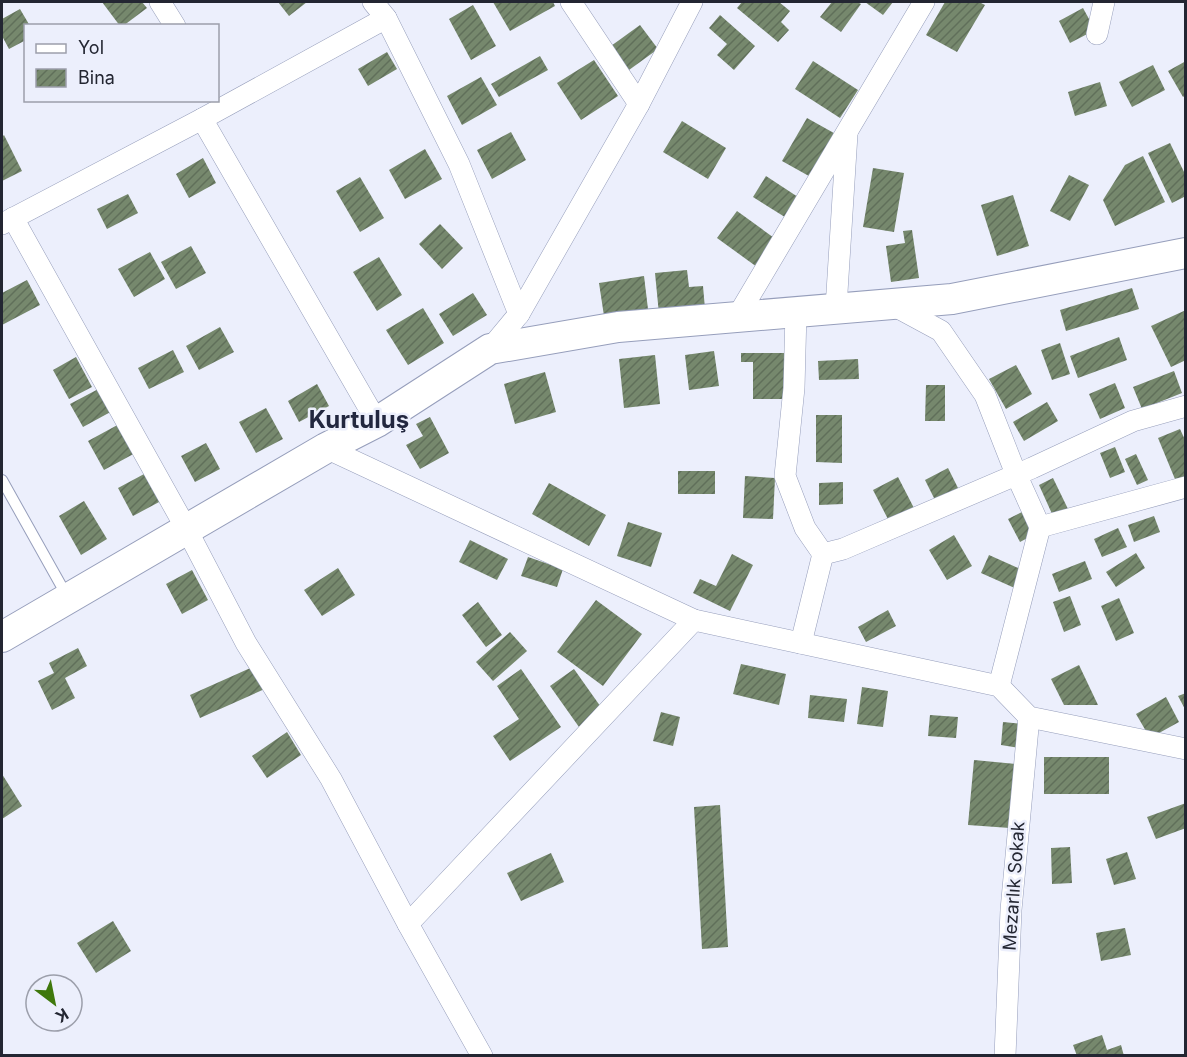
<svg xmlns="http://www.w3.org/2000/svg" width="1187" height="1057" viewBox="0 0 1187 1057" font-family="Inter,sans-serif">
  <defs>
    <pattern id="building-hatch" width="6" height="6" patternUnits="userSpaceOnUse" patternTransform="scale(1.5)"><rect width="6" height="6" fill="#76886d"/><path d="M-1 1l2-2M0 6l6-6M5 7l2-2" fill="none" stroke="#606f5a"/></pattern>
  </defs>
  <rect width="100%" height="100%" fill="#eceffc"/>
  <g fill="url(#building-hatch)">
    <polygon points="102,2 142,2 147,8 123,26 120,26"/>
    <polygon points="278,2 307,2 289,16"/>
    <polygon points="493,2 553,2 555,6 510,31"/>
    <polygon points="742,2 779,2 790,11 781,22 789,30 778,42 737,8"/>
    <polygon points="832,2 857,2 861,4 841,32 820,17"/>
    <polygon points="865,2 893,2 883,15"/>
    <polygon points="945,2 979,2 985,5 957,52 926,35"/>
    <polygon points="473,5 496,46 471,60 449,19"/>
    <polygon points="1083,8 1095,30 1070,43 1059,21"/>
    <polygon points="20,9 30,26 26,26 26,40 9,49 2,36 2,19"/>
    <polygon points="720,15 755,46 734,70 717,55 727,44 709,28"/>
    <polygon points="640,25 658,49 629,70 611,46"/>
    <polygon points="387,52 397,69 368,86 358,69"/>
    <polygon points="540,56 548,70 499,97 491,84"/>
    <polygon points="594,60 618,96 581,120 557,83"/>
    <polygon points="813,61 858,90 840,118 795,89"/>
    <polygon points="1186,61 1186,95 1183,97 1168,71"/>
    <polygon points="1153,65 1165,90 1132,107 1119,82"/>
    <polygon points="481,77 497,105 462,125 447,96"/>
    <polygon points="1100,82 1107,106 1075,116 1068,92"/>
    <polygon points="807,118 841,137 816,180 782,161"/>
    <polygon points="682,121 726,148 708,179 663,152"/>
    <polygon points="511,132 526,160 492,179 477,150"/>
    <polygon points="4,135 22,171 2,181 2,137"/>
    <polygon points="1170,143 1186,176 1186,196 1172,203 1148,153"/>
    <polygon points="425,149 442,179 405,199 389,170"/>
    <polygon points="1143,156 1165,202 1115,226 1103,200 1125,165"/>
    <polygon points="203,158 216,183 189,198 176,174"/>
    <polygon points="873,168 904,173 894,232 863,227"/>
    <polygon points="1069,175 1089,185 1070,221 1050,211"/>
    <polygon points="766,176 801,199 788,219 753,197"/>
    <polygon points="360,177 384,218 360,232 336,191"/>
    <polygon points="128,194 138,213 107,229 97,209"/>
    <polygon points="1013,195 1029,246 997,256 981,205"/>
    <polygon points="737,211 777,240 757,267 717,238"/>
    <polygon points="440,224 463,248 442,269 419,244"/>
    <polygon points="912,230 919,278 891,282 886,246 905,243 903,231"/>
    <polygon points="191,246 206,273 176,289 161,262"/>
    <polygon points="150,252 165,279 134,297 118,269"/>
    <polygon points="379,257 402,295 377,311 353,272"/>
    <polygon points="687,270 689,287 703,286 705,309 659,314 655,273"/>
    <polygon points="644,276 648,309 604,316 599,283"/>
    <polygon points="27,280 40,305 2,325 2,293"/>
    <polygon points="1132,288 1139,309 1066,331 1060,310"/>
    <polygon points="473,293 487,315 453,336 439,314"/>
    <polygon points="423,308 444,343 408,365 386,330"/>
    <polygon points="1186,310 1186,360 1171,367 1151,326"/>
    <polygon points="220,327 234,352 199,370 186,346"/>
    <polygon points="1119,337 1127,360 1078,378 1070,356"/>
    <polygon points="1060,343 1070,374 1052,380 1041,350"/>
    <polygon points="173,350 184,372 149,389 138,368"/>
    <polygon points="714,351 719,386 689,390 685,355"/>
    <polygon points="741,353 790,353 790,399 753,399 753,362 741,362"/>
    <polygon points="655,355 660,404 624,408 619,359"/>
    <polygon points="76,357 92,387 69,399 53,370"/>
    <polygon points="858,359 859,379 819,380 818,361"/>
    <polygon points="1016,365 1032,394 1006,409 989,379"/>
    <polygon points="1174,371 1182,393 1142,409 1133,387"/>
    <polygon points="545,372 556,412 515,424 504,384"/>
    <polygon points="1115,383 1125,408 1100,419 1089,394"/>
    <polygon points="317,384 329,406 299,422 288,401"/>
    <polygon points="926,385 945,385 945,421 925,421"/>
    <polygon points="104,386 116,409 83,427 70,404"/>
    <polygon points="1047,402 1058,421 1024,441 1013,422"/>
    <polygon points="266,408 283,439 256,453 239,422"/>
    <polygon points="816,415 842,415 842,463 816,462"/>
    <polygon points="430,417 449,453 420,469 406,445 423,436 416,424"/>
    <polygon points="123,422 139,451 104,470 88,441"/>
    <polygon points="1180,429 1186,442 1186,480 1177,484 1158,438"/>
    <polygon points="206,443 220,469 195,482 181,456"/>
    <polygon points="1115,447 1125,472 1110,478 1100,453"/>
    <polygon points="1136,454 1148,480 1137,485 1125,459"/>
    <polygon points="948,468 961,494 938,506 925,480"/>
    <rect x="678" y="471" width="37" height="23"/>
    <polygon points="146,473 161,501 133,516 118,488"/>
    <polygon points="745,476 775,478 773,519 743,518"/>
    <polygon points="898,477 916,512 891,525 873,490"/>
    <polygon points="1053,478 1068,509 1053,516 1039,485"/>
    <polygon points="843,482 843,504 819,505 819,483"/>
    <polygon points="549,483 606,515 589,546 532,514"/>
    <polygon points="84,501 107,539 81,555 59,516"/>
    <polygon points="1026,510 1037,533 1020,542 1008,519"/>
    <polygon points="1154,516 1160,532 1134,542 1128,525"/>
    <polygon points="628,522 662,533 651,567 617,556"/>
    <polygon points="1118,528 1127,547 1102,557 1094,539"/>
    <polygon points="954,535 972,566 947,580 929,550"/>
    <polygon points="470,540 508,559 497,580 459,562"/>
    <polygon points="1136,553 1145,568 1116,587 1106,572"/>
    <polygon points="732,554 753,565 730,611 693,593 700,579 716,586"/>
    <polygon points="989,555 1027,572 1019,590 981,573"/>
    <polygon points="528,557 563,569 557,587 521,576"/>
    <polygon points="1085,561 1092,579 1059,592 1052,574"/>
    <polygon points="338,568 355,595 322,616 304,590"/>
    <polygon points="192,570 208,600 182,614 166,584"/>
    <polygon points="1070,596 1081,625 1064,632 1053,602"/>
    <polygon points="1119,598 1134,633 1116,641 1101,606"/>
    <polygon points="596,600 642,634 603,686 557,652"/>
    <polygon points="478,602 502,635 486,647 462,615"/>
    <polygon points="888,610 896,626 866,642 858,627"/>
    <polygon points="510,632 527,651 493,681 476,662"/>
    <polygon points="78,648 87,666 65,678 75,698 52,710 38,681 54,673 49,663"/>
    <polygon points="741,664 786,674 779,705 733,694"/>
    <polygon points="257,665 267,688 200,718 190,695"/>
    <polygon points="1079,665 1098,705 1064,705 1051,679"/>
    <polygon points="521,669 561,727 510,761 493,736 519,719 497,686"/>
    <polygon points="574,669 603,710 579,727 550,686"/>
    <polygon points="862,687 888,691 883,727 857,724"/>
    <polygon points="1186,693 1186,711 1178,696"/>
    <polygon points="810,695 847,699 844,722 808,718"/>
    <polygon points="1166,697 1179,722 1150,738 1136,714"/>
    <polygon points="661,712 680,717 673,746 653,741"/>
    <polygon points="930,715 958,717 956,738 928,736"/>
    <polygon points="1003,722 1022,724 1019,748 1001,745"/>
    <polygon points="287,732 301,755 267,778 252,756"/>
    <rect x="1044" y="757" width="65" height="37"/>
    <polygon points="974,760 1016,764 1010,828 968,825"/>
    <polygon points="2,774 22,806 2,819"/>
    <polygon points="1186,803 1186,828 1156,839 1147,817"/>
    <polygon points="720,805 728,947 702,949 694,807"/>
    <polygon points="1070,847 1072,883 1052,884 1051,848"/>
    <polygon points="1127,852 1136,879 1114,885 1106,859"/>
    <polygon points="551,853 564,882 521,901 507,873"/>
    <polygon points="113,921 131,951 96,973 77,943"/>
    <polygon points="1125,928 1131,955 1101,961 1096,933"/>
    <polygon points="1102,1035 1107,1050 1121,1045 1124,1056 1077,1056 1073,1045"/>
  </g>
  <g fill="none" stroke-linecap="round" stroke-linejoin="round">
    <g stroke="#969ebb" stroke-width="12">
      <polyline id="lane" points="2,480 67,596"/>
    </g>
    <g stroke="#969ebb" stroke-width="22">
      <g id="street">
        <polyline points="160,2 175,26"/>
        <polyline points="373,2 386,18 459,164 519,314"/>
        <polyline points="571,2 639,104"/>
        <polyline points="1097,34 1104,2"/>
        <polyline points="202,119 377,422"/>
        <polyline points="13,218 187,530 246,643 331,779 408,924 482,1056"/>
        <polyline points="2,224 202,119 386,18"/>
        <polyline points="891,304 941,331 985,395 1016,474 1040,527 999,686"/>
        <polyline points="836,308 847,134"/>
        <polyline points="796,312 794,388 785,476 805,528 823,554 843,549 1032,468 1133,421 1186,406"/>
        <polyline points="737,317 924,2"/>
        <polyline points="490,349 519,314 639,104 692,2"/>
        <polyline points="326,448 694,620 999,686 1029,717 1186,749"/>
        <polyline points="1040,527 1186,487"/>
        <polyline points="801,643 823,554"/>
        <polyline points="408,924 694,620"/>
        <polyline points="1005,1056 1011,910 1029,717"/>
      </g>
    </g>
    <g stroke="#969ebb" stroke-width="32">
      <polyline id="secondary" points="2,637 326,448 377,422 490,349 618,327 952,299 1186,253"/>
    </g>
    <use href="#lane" stroke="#fff" stroke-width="10"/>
    <use href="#street" stroke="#fff" stroke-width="21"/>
    <use href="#secondary" stroke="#fff" stroke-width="30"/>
  </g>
  <g text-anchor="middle" stroke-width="5" stroke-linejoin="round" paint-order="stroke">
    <g font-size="18" fill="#232632" stroke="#eceffc">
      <text transform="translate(1014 886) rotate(-86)" y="6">Mezarlık Sokak</text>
    </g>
    <g font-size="24" font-weight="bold" fill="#22273f" stroke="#eceffc">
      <text x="359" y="428">Kurtuluş</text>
    </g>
  </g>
  <rect width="1187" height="1057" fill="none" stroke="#232632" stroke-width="6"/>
  <rect x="24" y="24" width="195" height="78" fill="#eceffc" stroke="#9c9fab" stroke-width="1.5"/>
  <rect x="36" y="44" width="30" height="9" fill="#ffffff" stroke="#9c9fab" stroke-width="1.5"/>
  <text x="78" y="54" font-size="18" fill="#232632">Yol</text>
  <rect x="36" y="69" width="30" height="18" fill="url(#building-hatch)" stroke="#9c9fab" stroke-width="1.5"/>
  <text x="78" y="84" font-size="18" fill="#232632">Bina</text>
  <g transform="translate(54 1003) rotate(148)"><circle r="28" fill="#eceffc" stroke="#9c9fab" stroke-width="1.5"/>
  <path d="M0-4.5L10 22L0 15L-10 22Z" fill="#3f780c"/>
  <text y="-9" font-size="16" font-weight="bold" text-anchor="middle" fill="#232632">K</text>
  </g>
</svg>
